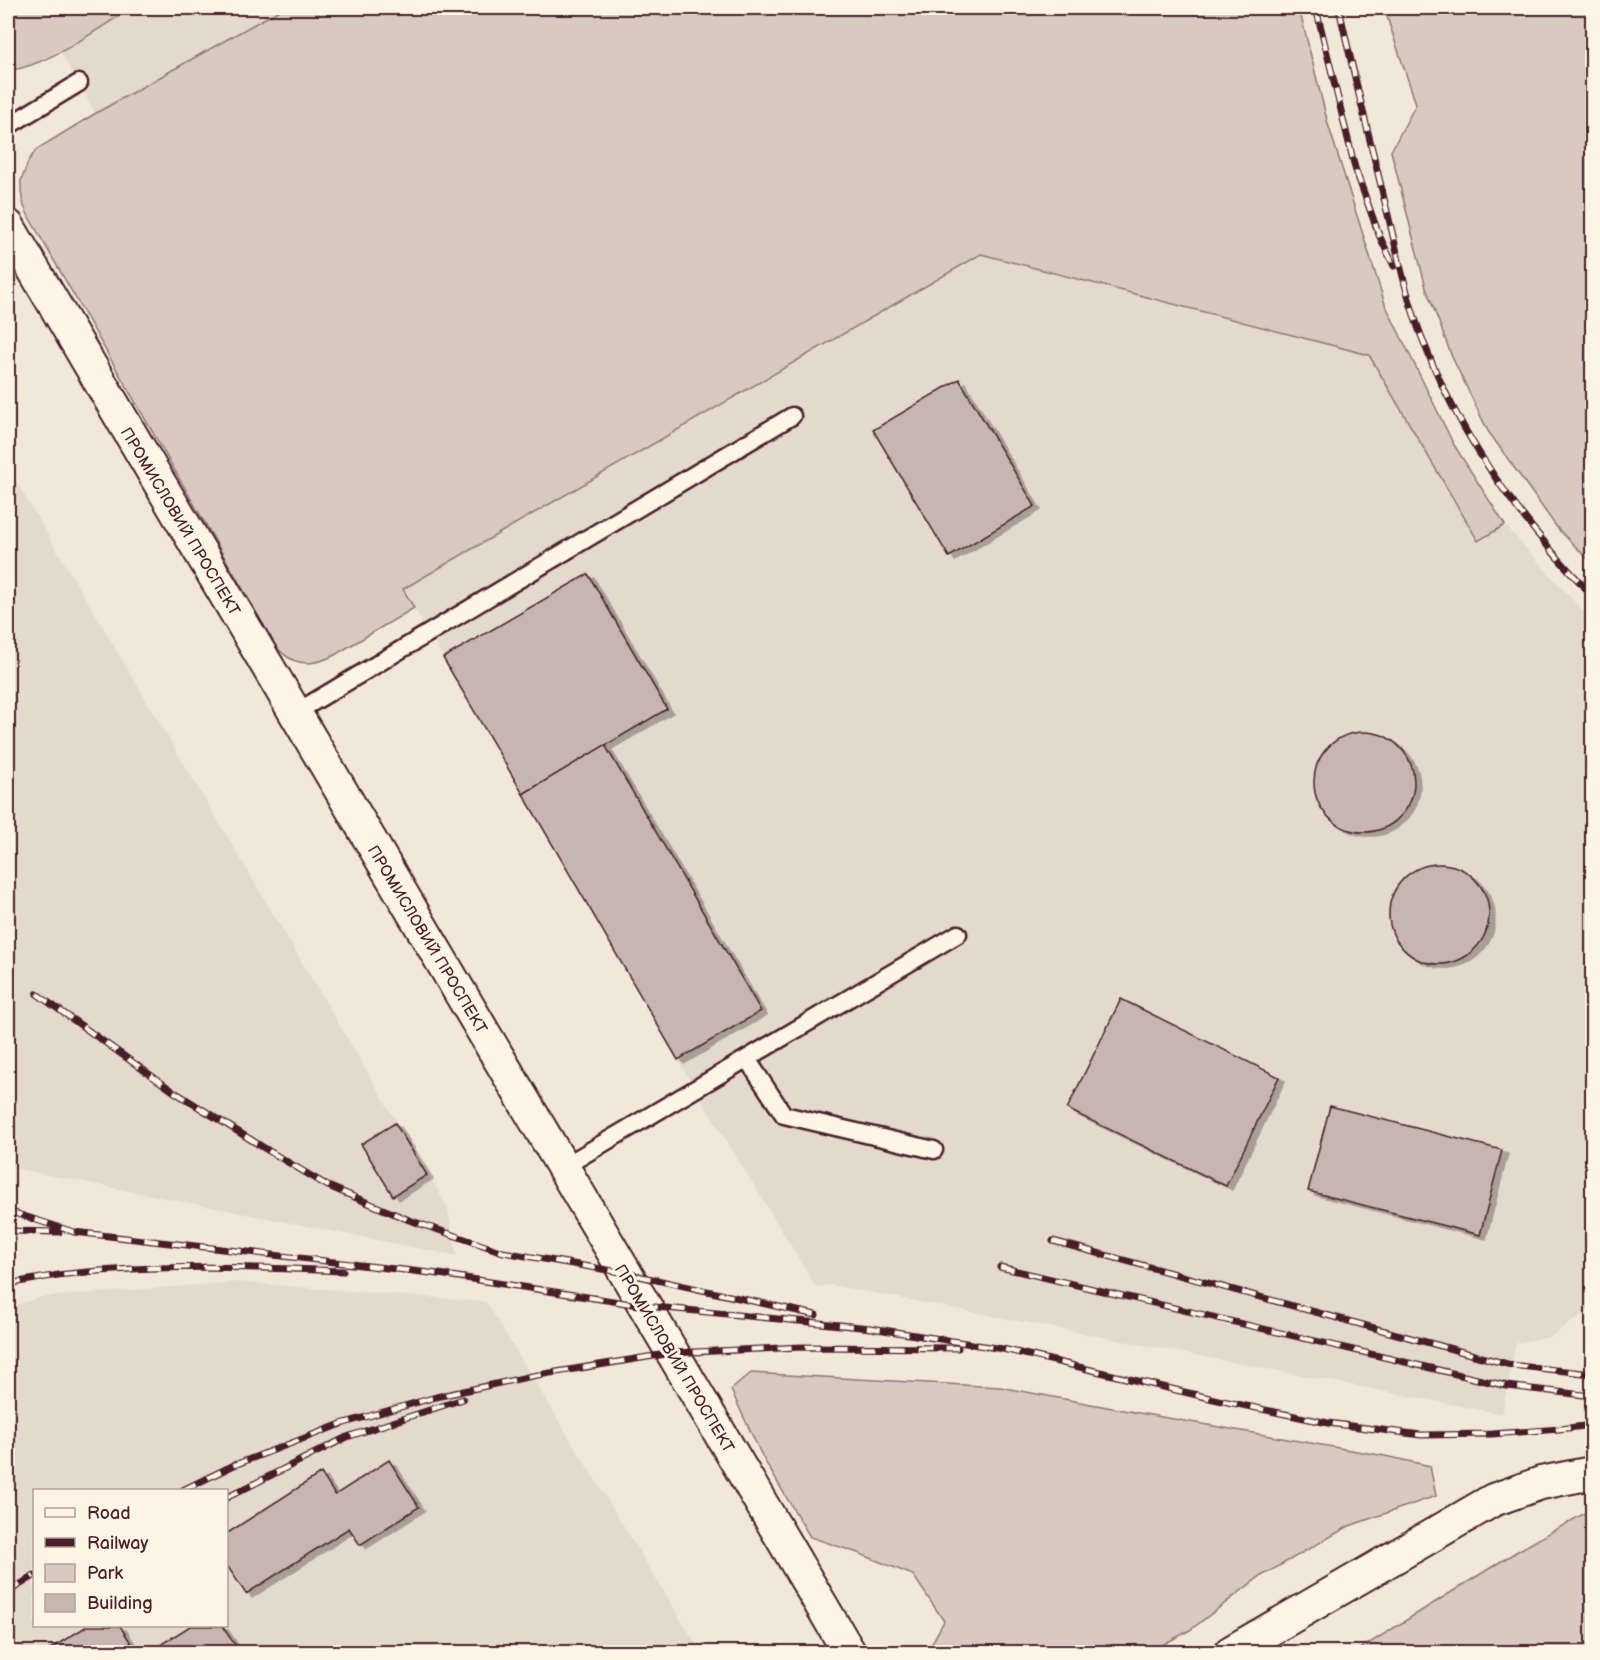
<svg xmlns="http://www.w3.org/2000/svg" width="1600" height="1660" viewBox="0 0 1600 1660" font-family="'Balsamiq Sans',sans-serif">
  <defs>
    <filter id="shadow"><feDropShadow dx="6" dy="4" stdDeviation="0" flood-color="#0004"/></filter>
  </defs>
  <rect width="100%" height="100%" fill="#f1e8da"/>
  <filter id="ink" filterUnits="userSpaceOnUse"><feTurbulence type="fractalNoise" baseFrequency=".0167" numOctaves="2"/><feDisplacementMap in="SourceGraphic" scale="12" xChannelSelector="R" yChannelSelector="G"/><feConvolveMatrix kernelMatrix="1 2 1 2 8 2 1 2 1" color-interpolation-filters="sRGB"/></filter>
  <g filter="url(#ink)">
    <g fill="#e4d9cd" fill-rule="evenodd">
      <polygon points="67,8 613,8 104,128 57,46"/>
      <polygon points="981,254 1369,355 1477,541 1505,525 1592,621 1592,1308 1550,1337 1516,1343 1502,1414 831,1285 816,1287 695,1089 403,589"/>
      <polygon points="8,468 447,1206 457,1256 8,1167"/>
      <path d="M237 1282 486 1302 701 1652H8V1308L41 1297ZM34 1490H226V1626H34Z"/>
    </g>
    <g fill="#d8cac0" stroke="#917476" stroke-width="1.5">
      <path d="M8 8H132C95 30 50 65 8 71Z"/>
      <path d="M283 8H1299L1328 124 1385 304 1454 445 1505 525 1478 541 1369 355 981 254 403 589 414 608 333 656C310 667 291 666 275 645L29 217 24 206 21 192V181L29 160 37 149 96 113Z"/>
      <polygon points="1384,8 1592,8 1592,563 1558,529 1488,431 1452,357 1426,288 1391,151 1416,104"/>
      <polygon points="751,1373 1000,1387 1139,1413 1385,1456 1430,1466 1436,1496 1349,1526 1258,1578 1190,1630 1149,1652 927,1652 944,1621 913,1575 858,1553 810,1537 763,1458 731,1390"/>
      <polygon points="1592,1509 1592,1652 1355,1652 1516,1552"/>
    </g>
    <g fill="#c7b6af" stroke="#4a1f2b" stroke-width="1.5" filter="url(#shadow)">
      <polygon points="959,379 1035,506 949,557 873,430"/>
      <polygon points="588,574 667,709 523,794 443,658"/>
      <circle cx="1364" cy="782" r="50"/>
      <polygon points="605,745 761,1011 678,1060 523,794"/>
      <circle cx="1439" cy="914" r="50"/>
      <polygon points="1121,999 1279,1077 1226,1186 1067,1109"/>
      <polygon points="1330,1106 1502,1150 1480,1235 1308,1191"/>
      <polygon points="395,1123 427,1175 393,1196 361,1144"/>
      <polygon points="389,1460 419,1507 360,1545 349,1528 246,1594 226,1564 226,1534 321,1473 335,1495"/>
      <polygon points="87,1626 120,1626 131,1643 116,1652 45,1652"/>
      <polygon points="190,1626 222,1626 240,1652 149,1652"/>
    </g>
    <g fill="none" stroke-linecap="round" stroke-linejoin="round">
      <g stroke="#4a1f2b" stroke-width="21">
        <g id="lane">
          <polyline points="8,126 79,83"/>
          <polyline points="295,713 792,416"/>
          <polyline points="747,1059 784,1115 934,1150"/>
          <polyline points="563,1167 958,934"/>
        </g>
      </g>
      <g stroke="#4a1f2b" stroke-width="36">
        <g id="street">
          <polyline points="8,226 849,1652"/>
          <polyline points="1231,1652 1493,1500 1541,1483 1592,1473"/>
        </g>
      </g>
      <use href="#lane" stroke="#fcf5e5" stroke-width="16"/>
      <use href="#street" stroke="#fcf5e5" stroke-width="32"/>
      <g stroke="#4a1f2b" stroke-width="7">
        <g id="rail">
          <polyline points="1316,8 1355,168 1379,235 1394,266"/>
          <path d="M1339 8C1354 76 1371 144 1387 211 1398 255 1407 301 1424 343 1460 437 1522 523 1592 595"/>
          <polyline points="37,994 173,1091 269,1151 328,1186 409,1220 503,1252 625,1273 816,1315"/>
          <polyline points="8,1211 74,1232 439,1274 645,1306 871,1328 1003,1349 1218,1400 1328,1423 1421,1435 1492,1434 1560,1429 1592,1425"/>
          <polyline points="8,1231 59,1232"/>
          <polyline points="1053,1241 1511,1365 1592,1374"/>
          <polyline points="1000,1267 1507,1386 1592,1396"/>
          <path d="M8 1284C27 1281 47 1276 67 1274 158 1264 251 1267 343 1271"/>
          <polyline points="183,1490 232,1466 341,1424 436,1397 532,1376 672,1353 802,1347 958,1348"/>
          <polyline points="226,1498 347,1437 463,1399"/>
          <polyline points="8,1592 34,1576"/>
        </g>
      </g>
      <use href="#rail" stroke="#fcf5e5" stroke-width="4.5" stroke-dasharray="14" stroke-linecap="butt"/>
    </g>
  </g>
  <g text-anchor="middle" stroke-width="6" stroke-linejoin="round" paint-order="stroke">
    <g font-size="16" fill="#4a1f2b" stroke="#fcf5e5">
      <text transform="translate(181 521) rotate(59)" y="6">ПРОМИСЛОВИЙ ПРОСПЕКТ</text>
      <text transform="translate(428 939) rotate(59)" y="6">ПРОМИСЛОВИЙ ПРОСПЕКТ</text>
      <text transform="translate(675 1358) rotate(59)" y="6">ПРОМИСЛОВИЙ ПРОСПЕКТ</text>
    </g>
  </g>
  <rect width="1600" height="1660" fill="none" stroke="#fcf5e5" stroke-width="30"/>
  <rect x="15" y="15" width="1570" height="1630" fill="none" stroke="#4a1f2b" stroke-width="2" filter="url(#ink)"/>
  <rect x="33" y="1489" width="195" height="138" fill="#fcf5e5" stroke="#b59f9b" stroke-width="1.5"/>
  <rect x="45" y="1508" width="30" height="9" fill="#fcf5e5" stroke="#b59f9b" stroke-width="1.5"/>
  <text x="87" y="1519" font-size="18" fill="#4a1f2b">Road</text>
  <rect x="45" y="1538" width="30" height="9" fill="#4a1f2b" stroke="#b59f9b" stroke-width="1.5"/>
  <text x="87" y="1549" font-size="18" fill="#4a1f2b">Railway</text>
  <rect x="45" y="1564" width="30" height="18" fill="#d8cac0" stroke="#b59f9b" stroke-width="1.5"/>
  <text x="87" y="1579" font-size="18" fill="#4a1f2b">Park</text>
  <rect x="45" y="1594" width="30" height="18" fill="#c7b6af" stroke="#b59f9b" stroke-width="1.5"/>
  <text x="87" y="1609" font-size="18" fill="#4a1f2b">Building</text>
</svg>
